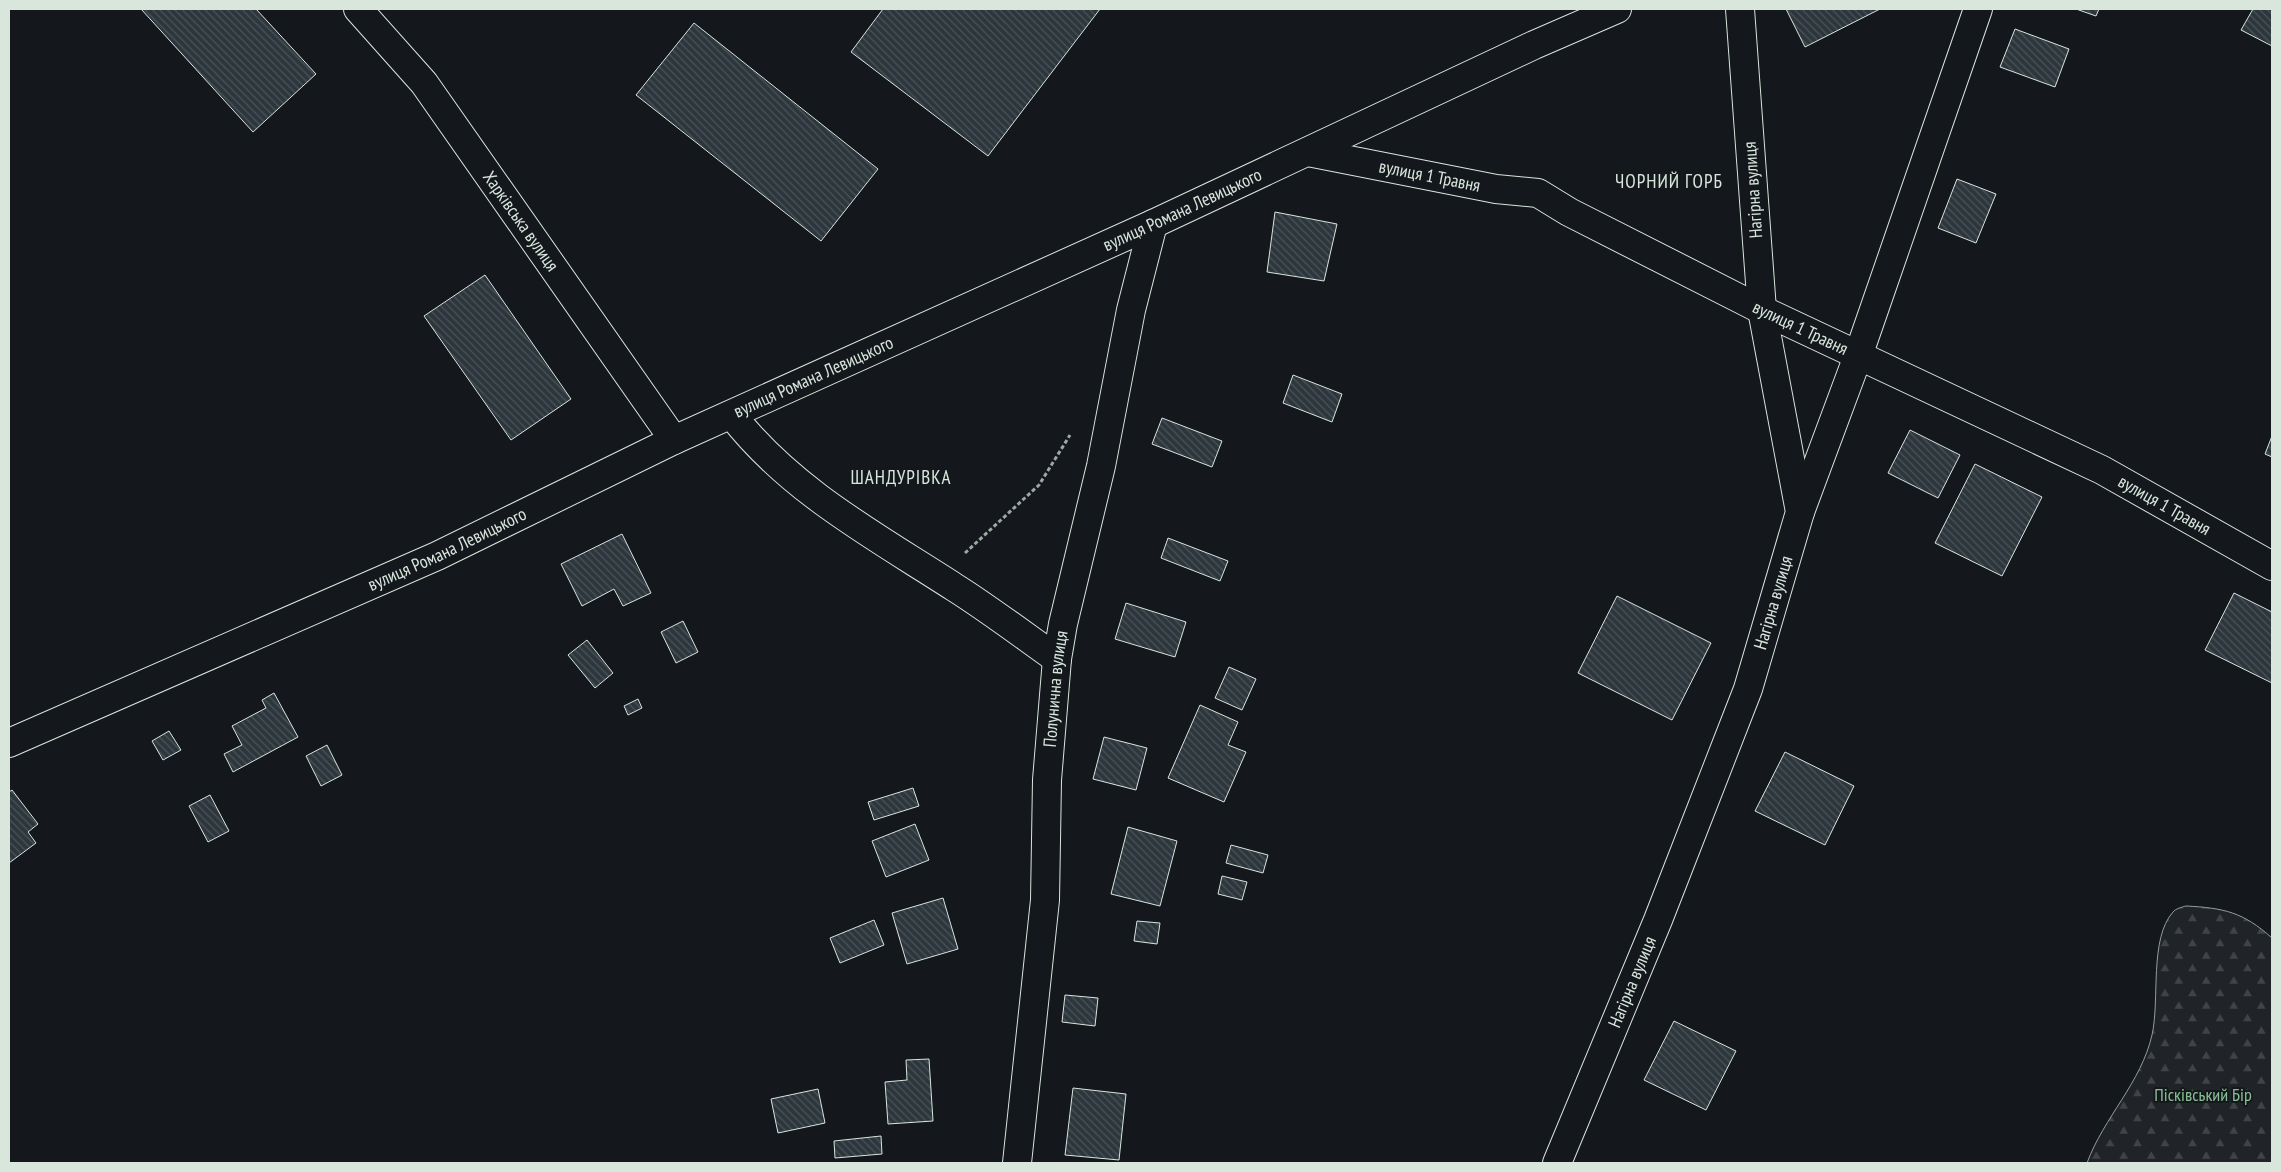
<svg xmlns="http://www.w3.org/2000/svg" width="2281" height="1172" viewBox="0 0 2281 1172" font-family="'PT Sans Narrow',sans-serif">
  <defs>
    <pattern id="forest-firs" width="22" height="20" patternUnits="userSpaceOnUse" patternTransform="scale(1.25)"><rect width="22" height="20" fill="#202428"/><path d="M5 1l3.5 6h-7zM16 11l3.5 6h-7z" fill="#404447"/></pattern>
    <pattern id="building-back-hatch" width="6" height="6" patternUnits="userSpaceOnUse" patternTransform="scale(1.25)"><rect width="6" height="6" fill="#2c363c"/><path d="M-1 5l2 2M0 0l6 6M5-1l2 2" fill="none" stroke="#4a5358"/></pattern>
  </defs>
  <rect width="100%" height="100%" fill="#14181c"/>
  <path fill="url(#forest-firs)" stroke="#939e99" d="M2186 906C2224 908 2243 912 2272 938V1163H2087C2104 1117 2141 1083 2152 1035 2160 1000 2149 939 2173 912 2175 909 2182 907 2186 906Z"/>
  <g fill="url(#building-back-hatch)" stroke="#d8e6dc">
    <polygon points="141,9 256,9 316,74 253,132"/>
    <polygon points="883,9 1100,9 988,156 851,52"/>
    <polygon points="1786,9 1880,9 1805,47"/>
    <polygon points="2076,9 2099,9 2096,16"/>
    <polygon points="2253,9 2272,9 2272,46 2241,30"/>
    <polygon points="694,23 878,169 821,241 636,95"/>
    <polygon points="2015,29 2069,49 2055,87 2000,67"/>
    <polygon points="1957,179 1996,194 1976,243 1938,228"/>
    <polygon points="1275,212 1337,224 1324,281 1267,272"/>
    <polygon points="485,275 571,399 511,440 424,316"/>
    <polygon points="1293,375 1342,394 1332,422 1283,403"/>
    <polygon points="1162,418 1222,441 1212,467 1152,444"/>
    <polygon points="1910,430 1960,455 1938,498 1888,473"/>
    <polygon points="2272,436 2272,457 2265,454"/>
    <polygon points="1975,464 2042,497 2002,576 1935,543"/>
    <polygon points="622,534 651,593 623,606 614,589 582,606 561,564"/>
    <polygon points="1168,538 1228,561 1220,581 1161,558"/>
    <polygon points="2234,593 2272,612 2272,683 2205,650"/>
    <polygon points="1617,596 1711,643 1672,720 1578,673"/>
    <polygon points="1126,603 1186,622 1175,657 1115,639"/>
    <polygon points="683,621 698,652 676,663 661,632"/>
    <polygon points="587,640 613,673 595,688 568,655"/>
    <polygon points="1229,667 1256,679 1242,710 1215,698"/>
    <polygon points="274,693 298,737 233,772 224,754 242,745 232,726 266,708 262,700"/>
    <polygon points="638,699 642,708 628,715 624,706"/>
    <polygon points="1200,705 1238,722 1228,745 1246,752 1224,802 1168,778"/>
    <polygon points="169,731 181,750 163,760 152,741"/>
    <polygon points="1104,737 1147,748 1136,790 1093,779"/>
    <polygon points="327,745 342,775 321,786 306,756"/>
    <polygon points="1785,752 1854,786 1825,845 1755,811"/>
    <polygon points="913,788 919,806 874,820 868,802"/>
    <polygon points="12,790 38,824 28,832 36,843 9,863 9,792"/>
    <polygon points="210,795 229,831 208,842 189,806"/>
    <polygon points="915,824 929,860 886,877 872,841"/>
    <polygon points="1128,827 1177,841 1160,906 1111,894"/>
    <polygon points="1231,845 1268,855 1263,873 1226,863"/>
    <polygon points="1222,876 1247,882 1242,900 1218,894"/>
    <polygon points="943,898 958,949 907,964 892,913"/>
    <polygon points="874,920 884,945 840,963 830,938"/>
    <polygon points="1137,921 1160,923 1157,944 1134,941"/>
    <polygon points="1065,995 1098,998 1095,1026 1062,1022"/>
    <polygon points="1674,1021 1736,1051 1706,1110 1644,1080"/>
    <polygon points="929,1059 933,1121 888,1124 885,1082 907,1080 906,1060"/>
    <polygon points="1073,1088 1126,1094 1119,1160 1065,1155"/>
    <polygon points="818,1089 825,1123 778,1133 771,1099"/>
    <polygon points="881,1136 882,1154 835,1158 834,1141"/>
  </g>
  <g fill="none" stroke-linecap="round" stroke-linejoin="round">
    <g stroke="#d8e6dc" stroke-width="30">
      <g id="minor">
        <path id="s1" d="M358 9 424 83 674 440"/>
        <path id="s2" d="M1308 152 1496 189 1538 193 1569 212 1762 310 2102 470 2272 566"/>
        <path d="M732 415C790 490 875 536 954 587 989 609 1023 635 1057 659"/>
        <polyline points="1800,512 1858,356 1978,9"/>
        <path id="s3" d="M9 743 437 556 674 440 1153 224 1534 45 1617 9"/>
        <path id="s4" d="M1017 1163 1045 900 1047 780 1057 659 1063 624 1101 466 1131 310 1153 224"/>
        <path id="s5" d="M1557 1163 1658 920 1748 689 1800 512 1762 310 1740 9"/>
      </g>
    </g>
    <polyline stroke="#9da8a2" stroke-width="3" stroke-dasharray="4 2.5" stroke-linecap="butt" points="965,553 1039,485 1070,435"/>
    <use href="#minor" stroke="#14181c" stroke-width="28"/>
  </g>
  <g text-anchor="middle" stroke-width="4" stroke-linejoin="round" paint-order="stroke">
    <g font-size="18" fill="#d8e6dc" stroke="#14181c">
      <text dy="6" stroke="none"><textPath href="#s2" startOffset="124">вулиця 1 Травня</textPath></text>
      <text transform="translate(1753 190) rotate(-94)" y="6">Нагірна вулиця</text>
      <text dy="6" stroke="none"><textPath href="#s3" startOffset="1289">вулиця Романа Левицького</textPath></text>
      <text dy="6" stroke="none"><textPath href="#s1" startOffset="268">Харківська вулиця</textPath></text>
      <text dy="6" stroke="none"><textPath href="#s2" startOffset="529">вулиця 1 Травня</textPath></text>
      <text dy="6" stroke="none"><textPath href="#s3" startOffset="884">вулиця Романа Левицького</textPath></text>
      <text dy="6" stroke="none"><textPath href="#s2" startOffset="934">вулиця 1 Травня</textPath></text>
      <text dy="6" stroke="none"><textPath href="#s3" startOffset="479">вулиця Романа Левицького</textPath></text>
      <text dy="6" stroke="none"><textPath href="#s5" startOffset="601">Нагірна вулиця</textPath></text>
      <text dy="6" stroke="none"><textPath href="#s4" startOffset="476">Полунична вулиця</textPath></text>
      <text dy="6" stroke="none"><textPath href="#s5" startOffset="196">Нагірна вулиця</textPath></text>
    </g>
    <g font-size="18" fill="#8ac095" stroke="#14181c">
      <text x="2203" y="1101">Пісківський Бір</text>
    </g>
    <g font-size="19" letter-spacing="1" fill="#d8e6dc" stroke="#14181c">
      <text x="1669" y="188">ЧОРНИЙ ГОРБ</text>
      <text x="901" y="484">ШАНДУРІВКА</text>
    </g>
  </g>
  <rect width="2281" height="1172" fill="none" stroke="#d8e6dc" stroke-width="20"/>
</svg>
